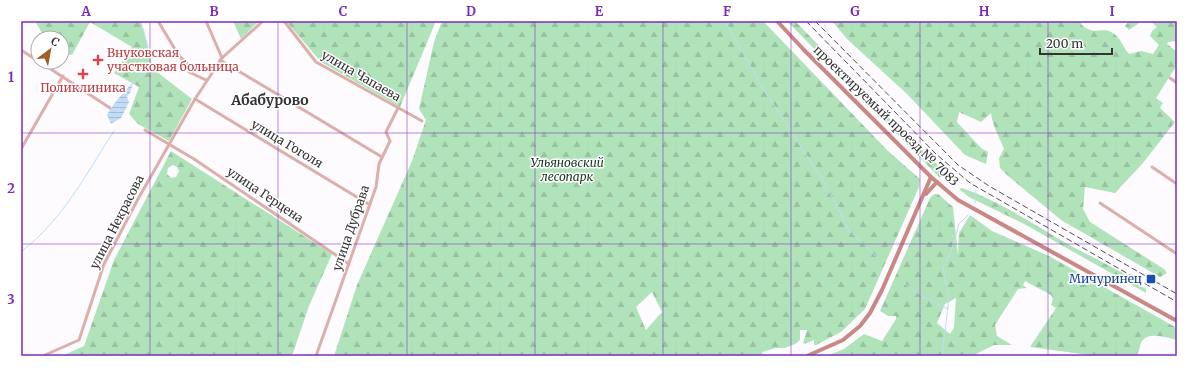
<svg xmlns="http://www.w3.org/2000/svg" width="1198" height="377" viewBox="0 0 1198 377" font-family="Merriweather,serif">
  <defs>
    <pattern id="forest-firs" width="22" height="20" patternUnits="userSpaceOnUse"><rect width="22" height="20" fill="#b1e3ba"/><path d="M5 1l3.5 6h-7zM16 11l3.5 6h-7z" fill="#99c3a0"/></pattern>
    <pattern id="water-rules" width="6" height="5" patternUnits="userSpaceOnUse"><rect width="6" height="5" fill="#c0dcf7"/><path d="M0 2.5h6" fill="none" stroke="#a6bdd4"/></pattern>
  </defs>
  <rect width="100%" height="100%" fill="#fdfbfe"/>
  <g fill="url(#forest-firs)" fill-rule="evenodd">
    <polygon points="35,21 141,21 153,69 192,99 169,141 138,124 129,114 139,87 114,73 132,47 90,22 72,55 62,54 62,38 45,38"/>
    <polygon points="233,21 259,21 241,39"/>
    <polygon points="286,21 436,21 400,107 321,62"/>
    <path d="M442 21H763L888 151 920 179 919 187 865 309 841 332 816 345H814V340L805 344 803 343 807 330H800V340L795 344 785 348H776L762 352 763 356H334L357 285 412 161 426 120 419 109 434 42ZM652 292 662 312 646 330 636 307Z"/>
    <polygon points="787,21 795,21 898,127 937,164 942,176 939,177"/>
    <path d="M832 21H1083L1081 24C1092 36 1102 27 1111 32 1121 37 1122 46 1129 54L1141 51 1153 54 1159 45 1150 36 1152 31 1157 27 1150 21H1177V41L1168 42 1167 44 1177 52V65L1156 98 1163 103 1160 108 1175 122 1143 163 1115 193 1085 187 1083 209 1090 222 1164 269 1167 273 1160 277 1061 220 1007 175 1000 168 999 158 1004 149C999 136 993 128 991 113L981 122 959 112 957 122 981 148 988 152 986 164 965 155 907 94 847 39Z"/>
    <polygon points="1129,21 1142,21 1129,30 1125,26"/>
    <path d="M171 151 332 254 309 306 292 356H62L84 346 114 260ZM173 165 177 167 179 171 176 177 171 178 167 174 168 168Z"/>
    <path d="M962 188C1002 202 1036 226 1073 247 1095 258 1117 270 1138 281L1139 285 1146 289V293L1026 225 969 197 959 189Z"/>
    <path d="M934 194H938L953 207 958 255 959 233 970 215 992 231 1049 256 1177 328V340C1168 338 1149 331 1142 341 1139 346 1140 351 1136 356H1097L1030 347 1056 308 1051 305 1053 299 1051 295 1025 281 1023 285 1027 288 1018 289 995 325 997 336 1012 345H994L972 356H827L844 349 864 334 882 341 896 319V316H888L880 311 930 198ZM956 298 954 328 950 334 937 323 945 304Z"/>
  </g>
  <path fill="url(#water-rules)" d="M133 83 130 93 127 97 129 102 121 118 111 124 107 115C113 104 123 92 133 83Z"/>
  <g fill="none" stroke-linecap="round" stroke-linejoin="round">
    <g stroke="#c0dcf7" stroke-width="1">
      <polyline points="725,21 762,87 827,187 849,230 878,258"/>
      <polyline points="132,84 148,70 150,55 143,28"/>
      <polyline points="975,203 976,190"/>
      <path d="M21 252C65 217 84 177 114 131"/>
      <polyline points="904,283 924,297 948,309"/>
      <polyline points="942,356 949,298 943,268 951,252 959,224 968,215"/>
    </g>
    <g stroke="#dcafab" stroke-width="3">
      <polyline points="158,21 179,56 186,62 189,72 206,80"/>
      <polyline points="206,21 222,58"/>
      <polyline points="284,21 316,62 422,121"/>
      <polyline points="21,50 38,61"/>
      <polyline points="220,60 382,157"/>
      <polyline points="40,62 110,108"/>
      <polyline points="1170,78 1177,83"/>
      <polyline points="195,99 370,205"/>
      <polyline points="145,130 194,159 349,264"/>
      <polyline points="21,149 63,76"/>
      <polyline points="1152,167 1177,184"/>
      <polyline points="1100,203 1177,254"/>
      <polyline points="45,355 79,340 104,264 138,199 195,99 222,58 263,21"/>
      <polyline points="316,356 376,187 379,164 390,141 386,132 398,108"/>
    </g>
    <g stroke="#ca8884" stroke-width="4">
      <polyline points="777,21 804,50 931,177 958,200 1177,321"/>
      <polyline points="926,194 937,182"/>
      <polyline points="807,356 843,340 860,326 870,313 882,290 931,177"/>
    </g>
    <g stroke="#504e51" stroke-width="1" stroke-dasharray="6 3" stroke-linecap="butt">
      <polyline points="806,21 936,154 970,183 1177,302"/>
      <polyline points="815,21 958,165 989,186 1177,294"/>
    </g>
  </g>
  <path fill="none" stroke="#7b2cbf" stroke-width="1" stroke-opacity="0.55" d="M150 21V356M278 21V356M407 21V356M535 21V356M663 21V356M791 21V356M920 21V356M1048 21V356M21 133H1177M21 244H1177"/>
  <g fill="#e0444e" stroke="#fff" stroke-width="1.5">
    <path d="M96 54h4v4h4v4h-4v4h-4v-4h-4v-4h4z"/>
    <path d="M81 68h4v4h4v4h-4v4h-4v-4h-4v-4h4z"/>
  </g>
  <rect fill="#1a4fb4" stroke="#fff" stroke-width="1.5" x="1146" y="274" width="10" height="10" rx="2"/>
  <g text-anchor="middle" stroke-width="3" stroke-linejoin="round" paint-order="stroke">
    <g font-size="12" fill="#be3a42" stroke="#fff" text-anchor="start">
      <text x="107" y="57">Внуковская<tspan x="107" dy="14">участковая больница</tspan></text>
      <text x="83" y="92" text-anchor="middle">Поликлиника</text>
    </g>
    <g font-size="12" fill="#343235" stroke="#fff">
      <text transform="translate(361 76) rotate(30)" y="4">улица Чапаева</text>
      <text transform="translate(886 116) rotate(44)" y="4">проектируемый проезд № 7083</text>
      <text transform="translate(287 144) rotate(31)" y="4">улица Гоголя</text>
      <text transform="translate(265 195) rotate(34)" y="4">улица Герцена</text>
      <text transform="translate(117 222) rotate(-63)" y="4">улица Некрасова</text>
      <text transform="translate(351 228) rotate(-71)" y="4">улица Дубрава</text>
    </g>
    <g font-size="12" font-style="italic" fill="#15361d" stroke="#fff">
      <text x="567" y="167">Ульяновский<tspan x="567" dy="14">лесопарк</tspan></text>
    </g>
    <g font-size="12" fill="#164399" stroke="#fff" text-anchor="end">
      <text x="1142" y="283">Мичуринец</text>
    </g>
    <g font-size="14" font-weight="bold" fill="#343235" stroke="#fff">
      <text x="270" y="105">Абабурово</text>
    </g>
  </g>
  <rect width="1198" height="377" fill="none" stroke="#ffffff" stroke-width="44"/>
  <g transform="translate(50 50) rotate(32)"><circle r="19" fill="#ffffff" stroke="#aeadae"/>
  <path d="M0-3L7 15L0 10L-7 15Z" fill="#9e6027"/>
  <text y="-6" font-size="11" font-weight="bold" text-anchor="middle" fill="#343235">С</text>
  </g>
  <path d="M1040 48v6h72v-6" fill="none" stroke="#343235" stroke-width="2"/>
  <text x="1046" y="48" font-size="12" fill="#343235" stroke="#ffffff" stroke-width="3" paint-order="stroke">200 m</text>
  <rect x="22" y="22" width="1154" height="333" fill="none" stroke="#7b2cbf" stroke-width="1.5"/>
  <g font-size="13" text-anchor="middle" font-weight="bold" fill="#7b2cbf">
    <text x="86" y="16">A</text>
    <text x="214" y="16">B</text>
    <text x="343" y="16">C</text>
    <text x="471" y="16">D</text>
    <text x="599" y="16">E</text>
    <text x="727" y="16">F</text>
    <text x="855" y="16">G</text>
    <text x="984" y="16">H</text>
    <text x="1112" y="16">I</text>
    <text x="11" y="82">1</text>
    <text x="11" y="193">2</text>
    <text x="11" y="304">3</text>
  </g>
</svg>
